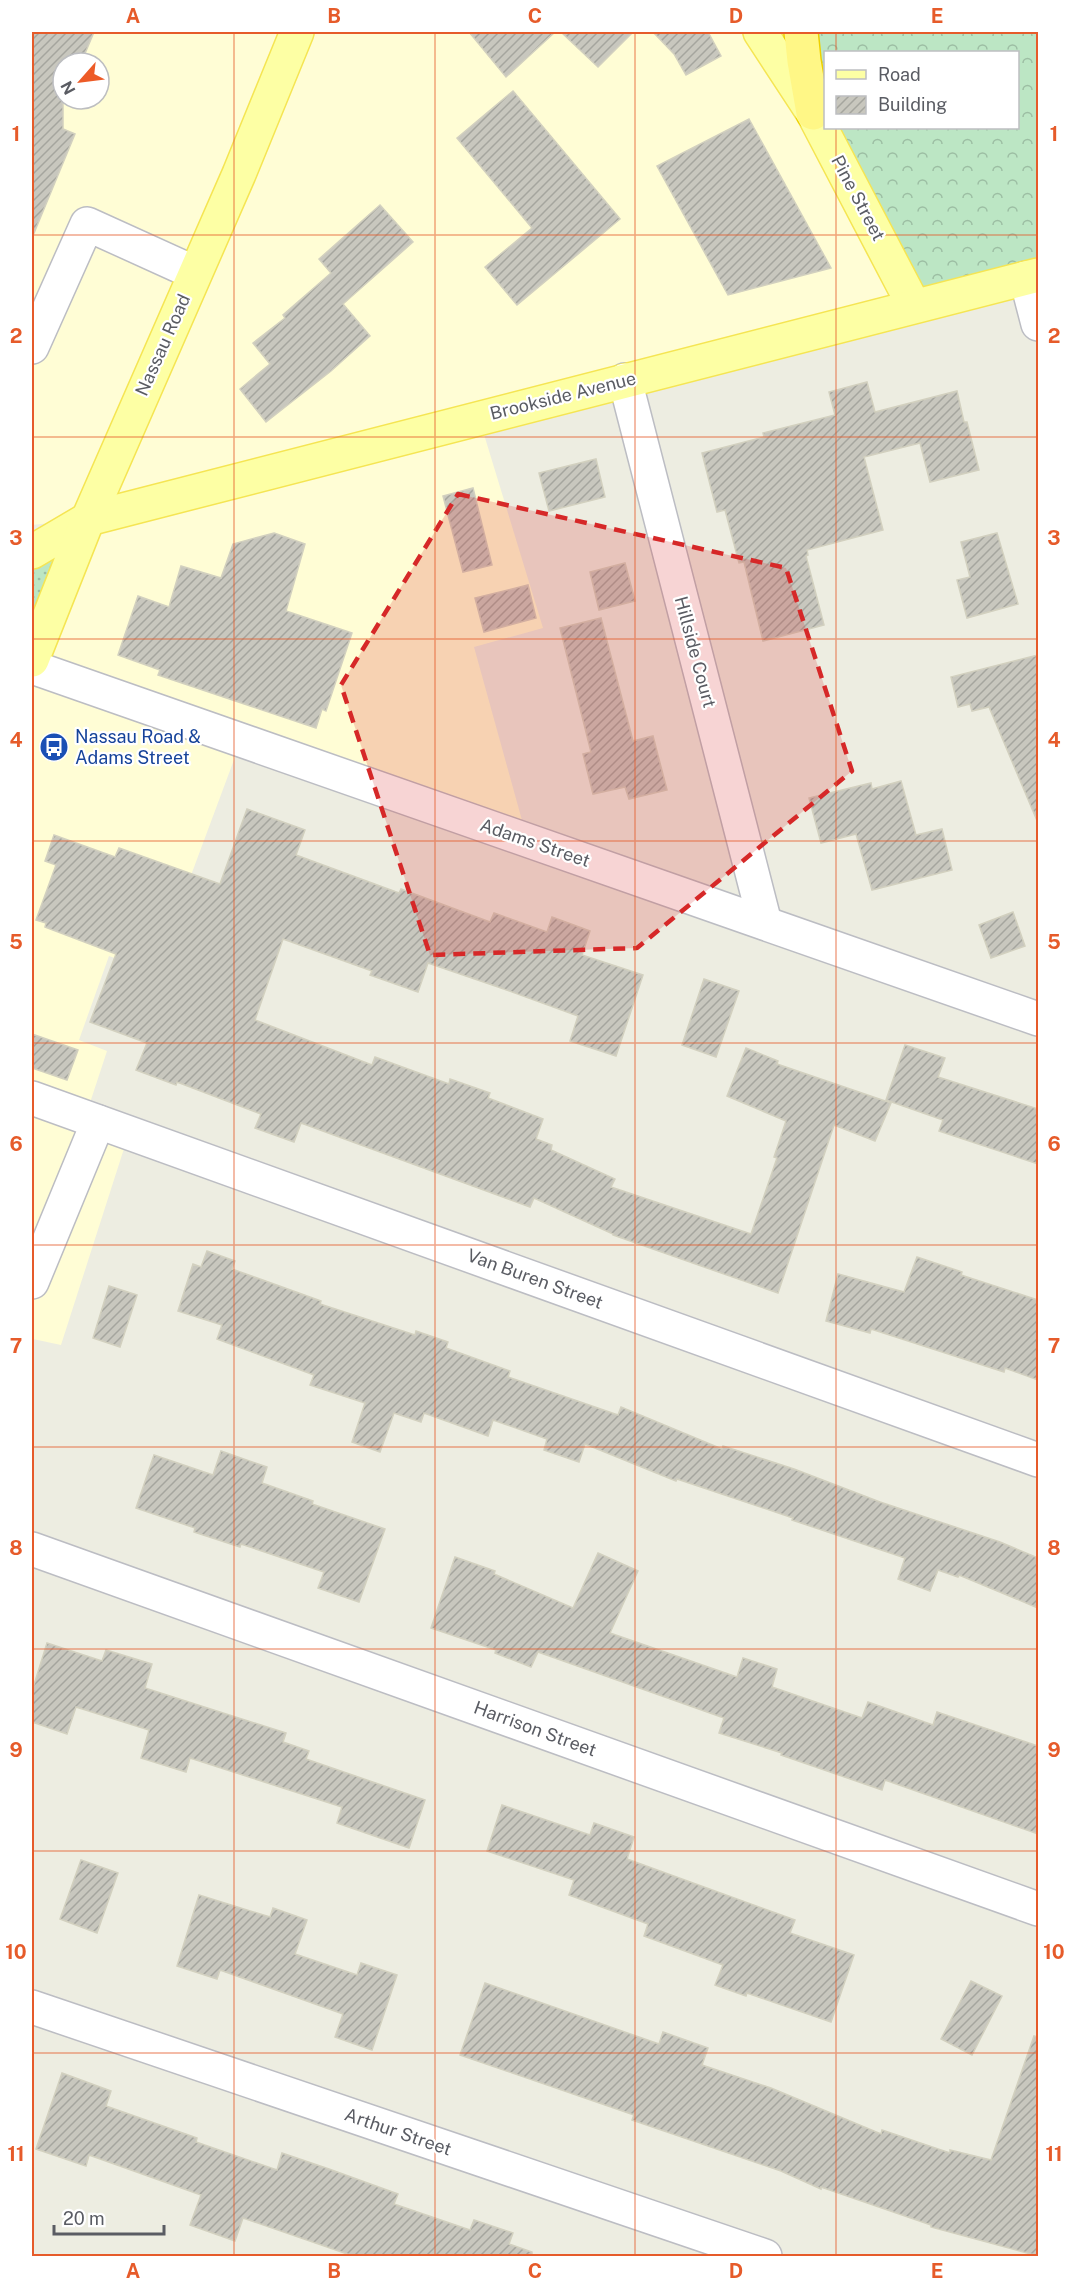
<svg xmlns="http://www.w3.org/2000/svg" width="1070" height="2288" viewBox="0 0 1070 2288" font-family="'Public Sans',sans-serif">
  <defs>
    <pattern id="forest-crowns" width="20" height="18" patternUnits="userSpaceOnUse" patternTransform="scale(1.5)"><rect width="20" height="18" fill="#bce6c4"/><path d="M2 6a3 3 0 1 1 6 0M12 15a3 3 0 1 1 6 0" fill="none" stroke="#9cbea3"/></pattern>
    <pattern id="park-dots" width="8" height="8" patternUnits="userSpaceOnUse" patternTransform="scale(1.5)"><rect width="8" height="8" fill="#bce6c4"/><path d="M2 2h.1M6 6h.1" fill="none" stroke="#9cbea3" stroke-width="1.8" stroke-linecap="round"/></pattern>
    <pattern id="building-hatch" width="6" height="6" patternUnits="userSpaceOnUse" patternTransform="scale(1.5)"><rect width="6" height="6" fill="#c8c7be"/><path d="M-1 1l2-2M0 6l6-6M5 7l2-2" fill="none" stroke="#a5a59e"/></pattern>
  </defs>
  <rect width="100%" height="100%" fill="#edede1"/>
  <path fill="#fffdd5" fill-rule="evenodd" d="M32 32H760L914 306 479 418 543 628 474 647 528 842 241 741 155 972 109 956 79 1040 107 1051 85 1118 129 1133 61 1345 33 1339 32 1343V660L87 519 32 525ZM63 63H99V99H63Z"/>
  <path fill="url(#forest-crowns)" fill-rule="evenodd" d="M801 32H1038V275L914 306 813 113ZM826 52H1018V128H826Z"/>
  <polygon fill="url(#park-dots)" points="88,519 32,660 32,552"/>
  <g fill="url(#building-hatch)" stroke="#d2d0bf" stroke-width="1.5">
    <polygon points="32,32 94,32 81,63 63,63 63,129 75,134 32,238"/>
    <polygon points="469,32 555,32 506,77"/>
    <polygon points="561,32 633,32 598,67"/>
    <polygon points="653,32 708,32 721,56 686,75 674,54"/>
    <polygon points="513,91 620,219 517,305 485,267 532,228 457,138"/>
    <polygon points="749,119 831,268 728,295 657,166"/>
    <polygon points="380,205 413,242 343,304 370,336 331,371 266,422 240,389 270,364 253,343 285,318 283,315 331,273 319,259"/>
    <polygon points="867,382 875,412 957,391 964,422 967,422 979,470 930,482 920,443 864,457 883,530 807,550 808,555 806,556 824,625 763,641 744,562 739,563 725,510 717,512 702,453 764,437 763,433 835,415 829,392"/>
    <polygon points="596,459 605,497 549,511 539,473"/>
    <polygon points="473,488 492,565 463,572 443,496"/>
    <polygon points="274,533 305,544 286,611 352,633 326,711 322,709 316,728 158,675 160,670 118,655 138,596 169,607 181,566 221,578 233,544"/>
    <polygon points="997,533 1018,604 967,618 957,580 970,577 961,542"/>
    <polygon points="625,563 635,601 599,610 590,572"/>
    <polygon points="528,585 536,618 484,632 475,598"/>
    <polygon points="601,618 633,741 653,736 667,790 629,799 625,787 593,794 583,754 591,752 560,628"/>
    <polygon points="1038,655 1038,823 989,707 972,711 970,704 958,707 951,677"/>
    <polygon points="901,781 916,835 942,829 952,870 872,890 856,834 821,843 809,798 871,783 872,789"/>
    <polygon points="247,809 305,830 296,855 399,893 401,889 490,922 494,913 547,932 552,917 590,931 582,955 643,975 616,1056 570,1041 578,1016 501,988 428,963 418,992 370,975 372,971 283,939 255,1020 372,1065 375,1057 449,1084 450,1079 490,1093 488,1098 543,1119 536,1139 552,1145 551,1150 615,1179 611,1187 751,1234 777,1158 774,1157 786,1121 727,1096 746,1048 778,1061 777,1064 891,1103 875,1141 834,1125 778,1293 613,1235 613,1234 534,1198 530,1207 301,1123 294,1142 255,1128 261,1114 177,1082 176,1085 136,1070 147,1043 90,1022 116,954 45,927 46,923 36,920 56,865 45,861 54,835 115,857 119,848 220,884"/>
    <polygon points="1013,912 1025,946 991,958 979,925"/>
    <polygon points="704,979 739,991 716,1057 682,1045"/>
    <polygon points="32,1034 78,1050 67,1080 32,1068"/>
    <polygon points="905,1045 945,1058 938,1077 1038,1109 1038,1164 939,1131 943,1120 886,1100"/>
    <polygon points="207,1251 235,1261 232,1269 321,1301 320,1304 415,1335 416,1331 448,1342 446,1348 510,1371 508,1377 618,1415 621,1407 722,1449 723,1446 794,1469 880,1502 1000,1542 1038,1558 1038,1608 959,1575 958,1577 938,1570 930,1591 898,1579 905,1558 792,1520 793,1518 677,1479 676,1481 585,1444 579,1462 544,1450 547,1439 493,1420 488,1436 424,1413 421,1422 394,1413 380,1452 352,1442 365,1403 310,1385 314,1375 217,1339 222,1325 178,1311 193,1264 201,1267"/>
    <polygon points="917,1257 962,1272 961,1275 1038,1300 1038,1380 1005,1368 1004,1372 871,1329 870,1333 826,1321 838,1274 904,1292"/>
    <polygon points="109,1286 137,1295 120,1347 93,1338"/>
    <polygon points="221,1451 267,1467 262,1483 313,1501 312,1504 385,1529 359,1602 318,1588 324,1572 241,1544 240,1547 194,1532 195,1528 136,1508 154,1455 213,1475"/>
    <polygon points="598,1553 638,1571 610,1633 737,1677 743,1658 777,1669 772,1687 862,1718 868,1702 933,1725 937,1712 1038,1746 1038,1834 885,1780 882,1790 781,1755 782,1753 719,1733 724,1718 538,1652 531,1667 495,1653 496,1650 431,1628 455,1557 495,1571 494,1574 573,1608"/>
    <polygon points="47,1643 102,1661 106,1650 152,1664 145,1688 286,1733 283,1742 309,1751 306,1759 425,1800 409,1848 337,1823 342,1807 190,1758 186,1772 141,1758 149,1730 76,1707 67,1734 32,1722 32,1691"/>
    <polygon points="502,1805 590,1835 594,1823 634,1837 627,1859 795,1920 790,1933 854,1955 831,2022 747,1993 746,1996 715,1985 723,1965 644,1936 648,1924 569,1895 574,1880 487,1851"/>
    <polygon points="81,1860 118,1873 97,1933 60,1919"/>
    <polygon points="199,1895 270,1917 273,1908 307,1920 295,1954 357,1975 361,1963 397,1975 372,2050 335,2037 343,2014 220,1970 217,1979 177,1966"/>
    <polygon points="971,1981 1002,1996 972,2055 941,2039"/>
    <polygon points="485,1983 659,2044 663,2032 708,2048 702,2065 771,2088 881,2134 882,2130 950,2153 950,2150 991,2160 1034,2036 1038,2037 1038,2256 931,2227 931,2225 821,2187 821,2189 781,2171 632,2120 634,2115 460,2055"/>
    <polygon points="62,2073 111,2091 106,2106 197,2138 196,2142 277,2170 282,2153 329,2169 398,2194 394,2204 470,2230 474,2220 513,2233 509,2244 532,2252 532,2256 353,2256 243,2218 235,2241 190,2225 201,2195 89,2155 86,2166 36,2149"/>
  </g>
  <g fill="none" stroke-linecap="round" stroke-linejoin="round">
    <g stroke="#bcbdc3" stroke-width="36">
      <g id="minor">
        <polyline points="1026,278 1038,324"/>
        <polyline points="32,347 87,224 195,273"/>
        <polyline points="625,380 765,923"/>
        <polyline points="32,667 1038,1019"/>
        <polyline points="32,1098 1038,1460"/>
        <polyline points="32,1282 98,1122"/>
        <polyline points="32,1549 1038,1909"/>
        <polyline points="32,2007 765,2256"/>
      </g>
    </g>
    <g stroke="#f5e553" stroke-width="36">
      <g id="major">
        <polyline points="760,32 813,113 914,306"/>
        <polyline points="32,552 88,519 1038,275"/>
        <polyline points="32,660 88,519 239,174 297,32"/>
      </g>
    </g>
    <g stroke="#eed000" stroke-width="36">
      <polyline id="highway" points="801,32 804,61 813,113"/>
    </g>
    <use href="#minor" stroke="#fff" stroke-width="33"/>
    <use href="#major" stroke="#fdffa4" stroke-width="33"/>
    <use href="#highway" stroke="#fff786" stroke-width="33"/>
  </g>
  <path fill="#d62828" fill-opacity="0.2" stroke="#d62828" stroke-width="4.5" stroke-dasharray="12 8" stroke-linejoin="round" d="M458 494 786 568 852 771 637 948 430 955 341 685Z"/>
  <path fill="none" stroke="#e65b2a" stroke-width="1.5" stroke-opacity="0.55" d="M234 32V2256M435 32V2256M635 32V2256M836 32V52M836 128V2256M32 235H1038M32 437H1038M32 639H1038M32 841H1038M32 1043H1038M32 1245H1038M32 1447H1038M32 1649H1038M32 1851H1038M32 2053H1038"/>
  <defs>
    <g id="bus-disc" transform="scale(1.5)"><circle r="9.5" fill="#1a4fb4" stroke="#fff"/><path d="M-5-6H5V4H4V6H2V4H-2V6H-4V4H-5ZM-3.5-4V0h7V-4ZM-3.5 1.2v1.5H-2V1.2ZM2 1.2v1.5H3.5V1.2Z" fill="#fff"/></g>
  </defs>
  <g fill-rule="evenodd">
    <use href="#bus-disc" x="54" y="747"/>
  </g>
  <g text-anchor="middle" stroke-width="4.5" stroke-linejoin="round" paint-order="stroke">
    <g font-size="18" fill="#5a5c63" stroke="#fff">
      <text transform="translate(858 198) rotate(62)" y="6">Pine Street</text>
      <text transform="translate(163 345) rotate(-66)" y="6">Nassau Road</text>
      <text transform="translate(563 396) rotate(-14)" y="6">Brookside Avenue</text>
      <text transform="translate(695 652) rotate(75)" y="6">Hillside Court</text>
      <text transform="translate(535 843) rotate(19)" y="6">Adams Street</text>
      <text transform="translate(535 1279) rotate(20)" y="6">Van Buren Street</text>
      <text transform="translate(535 1729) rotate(20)" y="6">Harrison Street</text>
      <text transform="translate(398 2132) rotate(19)" y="6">Arthur Street</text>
    </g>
    <g font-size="18" fill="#164399" stroke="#fff" text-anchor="start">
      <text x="75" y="743">Nassau Road &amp;<tspan x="75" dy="21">Adams Street</tspan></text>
    </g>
  </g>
  <rect width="1070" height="2288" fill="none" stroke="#ffffff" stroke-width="66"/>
  <rect x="824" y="51" width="195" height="78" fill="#ffffff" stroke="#bdbec1" stroke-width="1.5"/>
  <rect x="836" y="70" width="30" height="9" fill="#fdffa4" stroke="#bdbec1" stroke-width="1.5"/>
  <text x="878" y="81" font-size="18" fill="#5a5c63">Road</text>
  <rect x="836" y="96" width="30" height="18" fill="url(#building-hatch)" stroke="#bdbec1" stroke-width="1.5"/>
  <text x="878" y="111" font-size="18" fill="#5a5c63">Building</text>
  <g transform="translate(81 81) rotate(242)"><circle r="28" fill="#ffffff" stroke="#bdbec1" stroke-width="1.5"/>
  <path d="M0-4.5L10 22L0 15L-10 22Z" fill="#ed5b27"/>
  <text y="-9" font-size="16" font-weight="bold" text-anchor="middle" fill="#5a5c63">N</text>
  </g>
  <path d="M54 2225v9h110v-9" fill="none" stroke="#5a5c63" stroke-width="3"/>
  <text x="63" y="2225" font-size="18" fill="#5a5c63" stroke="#ffffff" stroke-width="4.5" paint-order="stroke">20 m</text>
  <rect x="33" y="33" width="1004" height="2222" fill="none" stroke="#e65b2a" stroke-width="2"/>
  <g font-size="20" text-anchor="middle" font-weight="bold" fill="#e65b2a">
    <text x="133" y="23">A</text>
    <text x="334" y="23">B</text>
    <text x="535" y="23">C</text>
    <text x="736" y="23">D</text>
    <text x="937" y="23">E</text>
    <text x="16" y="141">1</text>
    <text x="1054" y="141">1</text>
    <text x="16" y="343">2</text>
    <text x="1054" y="343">2</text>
    <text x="16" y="545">3</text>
    <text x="1054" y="545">3</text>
    <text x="16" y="747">4</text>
    <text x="1054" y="747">4</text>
    <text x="16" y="949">5</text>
    <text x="1054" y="949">5</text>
    <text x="16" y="1151">6</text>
    <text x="1054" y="1151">6</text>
    <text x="16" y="1353">7</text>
    <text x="1054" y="1353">7</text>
    <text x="16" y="1555">8</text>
    <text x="1054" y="1555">8</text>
    <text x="16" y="1757">9</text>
    <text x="1054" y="1757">9</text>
    <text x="16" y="1959">10</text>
    <text x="1054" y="1959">10</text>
    <text x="16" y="2161">11</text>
    <text x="1054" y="2161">11</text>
    <text x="133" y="2278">A</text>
    <text x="334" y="2278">B</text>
    <text x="535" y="2278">C</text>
    <text x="736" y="2278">D</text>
    <text x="937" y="2278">E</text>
  </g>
</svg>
